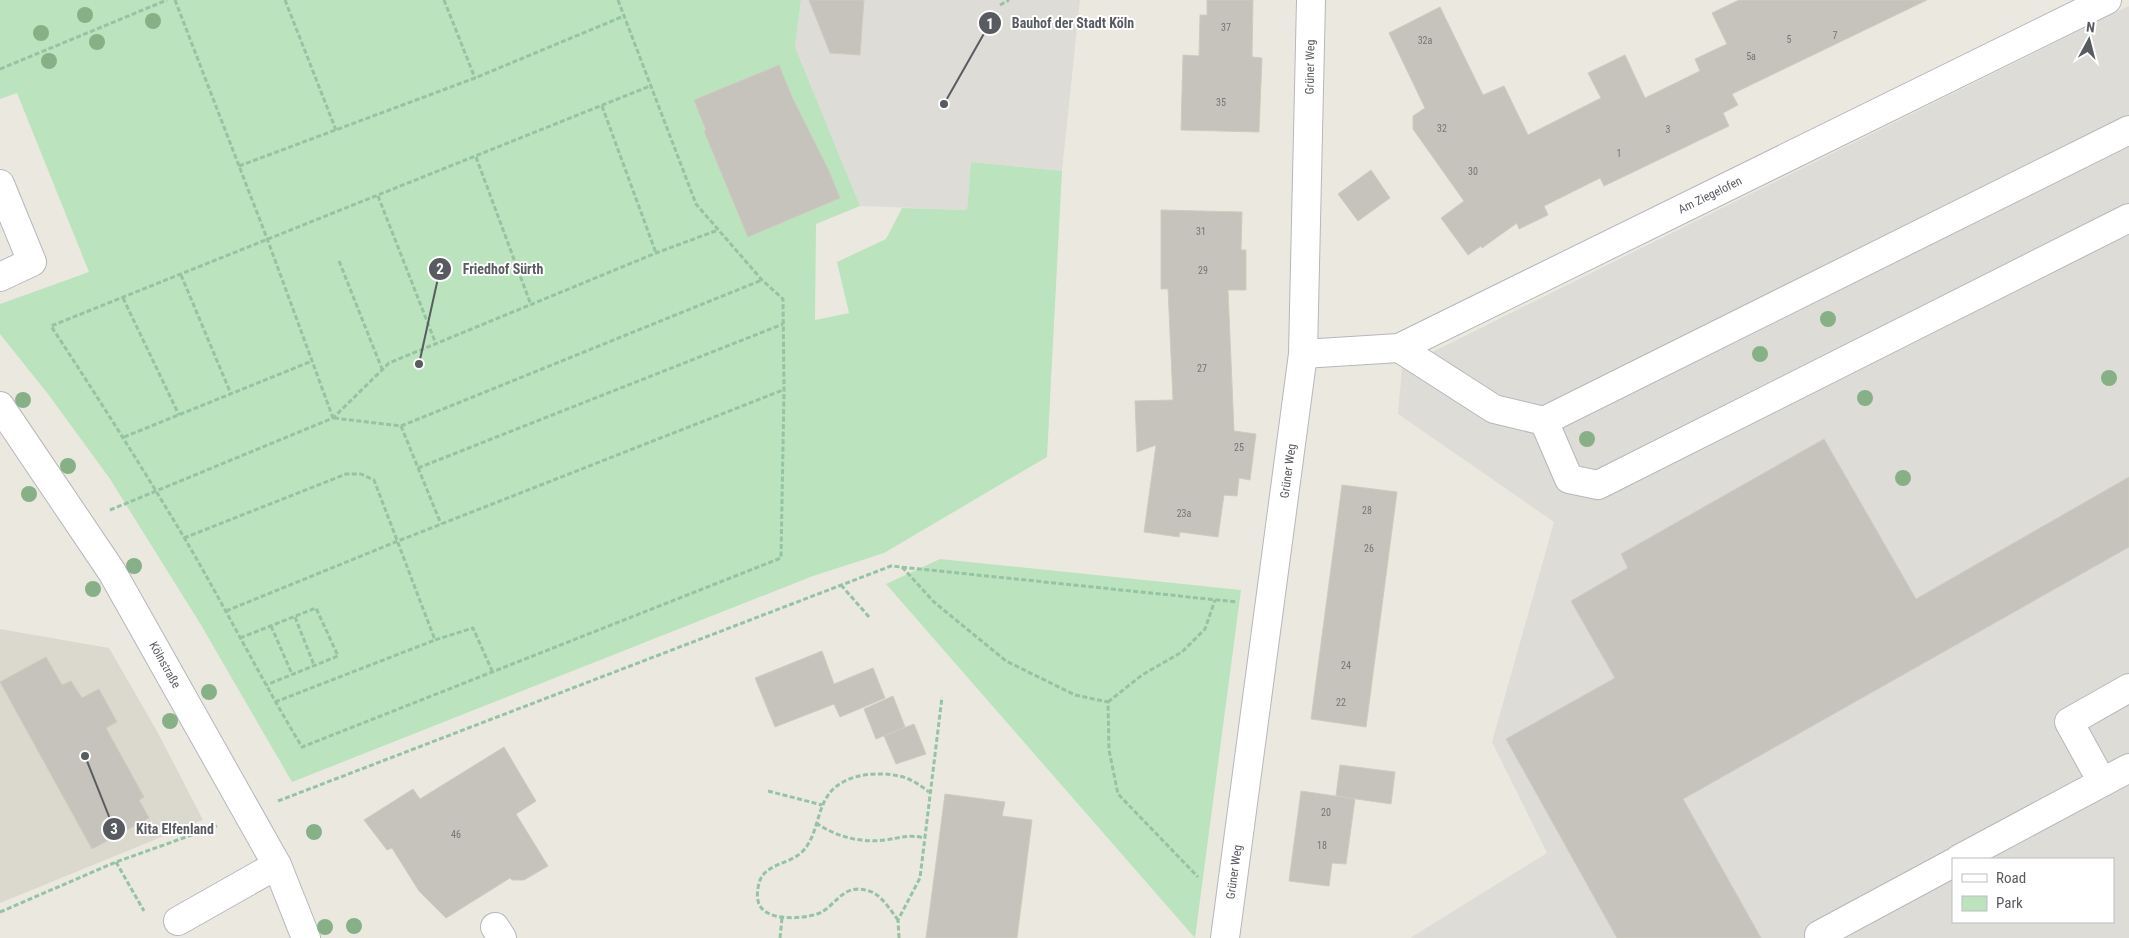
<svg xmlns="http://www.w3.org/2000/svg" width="2129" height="938" viewBox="0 0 2129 938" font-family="'Roboto Condensed',sans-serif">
  <rect width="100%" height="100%" fill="#ebe9df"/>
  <g fill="#dedcd7" fill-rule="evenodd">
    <polygon points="801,0 1080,0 1062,171 971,162 967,210 860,206 795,47"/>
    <path d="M2129 6V938H1410L1547 853 1492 742 1554 522 1398 414 1402 367ZM1953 859H2113V922H1953Z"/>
  </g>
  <polygon fill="#dbd8cd" points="0,629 109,648 158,733 203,820 0,903"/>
  <g fill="#bbe3bd">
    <polygon points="0,0 801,0 795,47 860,206 816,224 815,320 849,313 837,262 886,239 902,208 967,210 971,162 1062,171 1047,457 884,553 813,576 292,782 201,625 110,479 48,394 0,334 0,304 89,272 17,93 0,99"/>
    <polygon points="940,559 1241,590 1195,938 886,584"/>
  </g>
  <g fill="#c6c3bc" stroke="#cfcbbe">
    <polygon points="809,0 864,0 860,55 830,53"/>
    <polygon points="1207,0 1253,0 1252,57 1262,58 1259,132 1181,130 1183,55 1199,56 1200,15 1207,15"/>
    <polygon points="1739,0 1927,0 1732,94 1738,105 1723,113 1729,126 1604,186 1600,178 1544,206 1548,215 1519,229 1517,223 1482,248 1481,246 1468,255 1441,218 1464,201 1413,129 1413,116 1425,108 1389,33 1440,7 1483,95 1504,86 1528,135 1601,98 1588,73 1625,55 1645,98 1700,71 1695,59 1727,44 1712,13"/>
    <polygon points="779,65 792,97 829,171 840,198 748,237 704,131 706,130 694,100"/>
    <polygon points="1371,170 1390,198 1358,221 1338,194"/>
    <polygon points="1161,210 1242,212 1241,250 1246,250 1246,290 1228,290 1234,431 1256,434 1250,480 1239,478 1237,496 1224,495 1218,537 1180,532 1179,537 1144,532 1156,445 1137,452 1135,401 1173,400 1168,289 1161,289"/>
    <polygon points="1824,439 1916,599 2129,477 2129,547 1683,799 1761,938 1617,938 1506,739 1615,678 1571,601 1628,568 1621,554"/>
    <polygon points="1342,485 1397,492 1366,727 1311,719"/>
    <polygon points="822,651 834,684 873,668 885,698 840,717 834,704 775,727 755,678"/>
    <polygon points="46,657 62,685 71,681 82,698 99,689 117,722 106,728 144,797 139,800 149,818 92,849 0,682"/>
    <polygon points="893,696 905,727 876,739 864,709"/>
    <polygon points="914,724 926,754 896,764 884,736"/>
    <polygon points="504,747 536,801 516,814 548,866 524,880 512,880 510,878 446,918 419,891 392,848 387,850 364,820 413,789 420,799"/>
    <polygon points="1340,765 1395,772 1391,804 1336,796"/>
    <polygon points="1301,791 1355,799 1346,864 1332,863 1329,886 1289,881"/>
    <polygon points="945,794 1005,802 1002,816 1032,820 1017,938 926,938"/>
  </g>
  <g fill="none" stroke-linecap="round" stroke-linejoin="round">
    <g stroke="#b5b7bc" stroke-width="30">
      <g id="minor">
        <polyline points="0,184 32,262 0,277"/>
        <polyline points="1399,348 1494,409 1544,421 2129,130"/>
        <polyline points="1303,354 1399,348 2107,0"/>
        <polyline points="0,406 112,572 277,865 306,938"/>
        <polyline points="1544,421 1569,479 1598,485 2129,218"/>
        <polyline points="2102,782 2069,722 2129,688"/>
        <polyline points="1959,859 2129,768"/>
        <polyline points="178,921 277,865"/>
        <polyline points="495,927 502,938"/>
        <polyline points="1225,938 1303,354 1311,0"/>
        <polyline points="1821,938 1819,935 1953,863"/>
      </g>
    </g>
    <g stroke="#95c3a4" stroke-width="3" stroke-dasharray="5 2.5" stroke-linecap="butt">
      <polyline points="175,0 268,241 333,418"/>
      <polyline points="285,0 336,130"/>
      <polyline points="444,0 475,78"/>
      <path d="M618 0 696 204 762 280 783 299 784 390 781 558 302 747C261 679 225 607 185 539 142 467 97 396 51 326L650 86"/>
      <polyline points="1000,5 1009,0"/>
      <polyline points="0,69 167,0"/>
      <polyline points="602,106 656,253"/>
      <polyline points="476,157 531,305"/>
      <polyline points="239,166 475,78 624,16"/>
      <polyline points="378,196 436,344"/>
      <polyline points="339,261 382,369"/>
      <polyline points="181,275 231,394"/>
      <polyline points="123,298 179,415"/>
      <polyline points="334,418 401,426 762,280"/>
      <polyline points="401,426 441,524"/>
      <polyline points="124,437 312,361"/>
      <polyline points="418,468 783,324"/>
      <polyline points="110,510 333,418 389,363 656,253 718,230"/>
      <polyline points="184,538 346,474 361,474 374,480 435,640 473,628 493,673"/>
      <polyline points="902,567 934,602 1006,661 1075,695 1108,702 1109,750 1118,794 1198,877"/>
      <polyline points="841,585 870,618"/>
      <polyline points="226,611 398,541 783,390"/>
      <polyline points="295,617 314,665"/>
      <polyline points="271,626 292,674"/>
      <polyline points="240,638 316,608 338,656 266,685"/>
      <polyline points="275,702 435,640"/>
      <polyline points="1108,702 1142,675 1182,652 1205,629 1215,600"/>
      <polyline points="768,791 822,805"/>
      <polyline points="278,801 891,566 1237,602"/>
      <path d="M816 823C837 837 860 843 885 840 900 838 909 834 924 838"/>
      <polyline points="116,862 144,911"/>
      <polyline points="0,912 116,862 217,826"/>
      <path d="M898 920C891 911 881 894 869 891 841 882 836 908 817 914 802 919 769 921 760 906 757 901 757 894 758 888 761 863 787 866 802 852 818 836 816 811 829 794 843 774 877 771 899 776 910 778 920 785 929 792"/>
      <polyline points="780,938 782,918"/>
      <polyline points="899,938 898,920 920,878 942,697"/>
    </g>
    <use href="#minor" stroke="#fff" stroke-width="28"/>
  </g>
  <g fill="#87b086">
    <circle cx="85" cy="15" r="8"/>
    <circle cx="153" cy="21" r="8"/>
    <circle cx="41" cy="33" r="8"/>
    <circle cx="97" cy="42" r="8"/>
    <circle cx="49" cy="61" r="8"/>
    <circle cx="1828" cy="319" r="8"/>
    <circle cx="1760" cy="354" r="8"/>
    <circle cx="2109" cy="378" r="8"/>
    <circle cx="1865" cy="398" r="8"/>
    <circle cx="23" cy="400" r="8"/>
    <circle cx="1587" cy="439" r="8"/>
    <circle cx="68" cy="466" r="8"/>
    <circle cx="1903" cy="478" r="8"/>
    <circle cx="29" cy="494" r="8"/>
    <circle cx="134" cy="566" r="8"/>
    <circle cx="93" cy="589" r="8"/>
    <circle cx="209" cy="692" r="8"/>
    <circle cx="170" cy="721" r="8"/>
    <circle cx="314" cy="832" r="8"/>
    <circle cx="354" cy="926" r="8"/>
    <circle cx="325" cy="927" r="8"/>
  </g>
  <g text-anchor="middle" stroke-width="4" stroke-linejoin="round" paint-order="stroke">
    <g font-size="10" fill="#747577">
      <text x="1226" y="31">37</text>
      <text x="1835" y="39">7</text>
      <text x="1789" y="43">5</text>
      <text x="1425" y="44">32a</text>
      <text x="1751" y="60">5a</text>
      <text x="1221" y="106">35</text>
      <text x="1442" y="132">32</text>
      <text x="1668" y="133">3</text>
      <text x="1619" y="157">1</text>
      <text x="1473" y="175">30</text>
      <text x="1201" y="235">31</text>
      <text x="1203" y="274">29</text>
      <text x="1202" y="372">27</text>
      <text x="1239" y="451">25</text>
      <text x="1367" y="514">28</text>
      <text x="1184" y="517">23a</text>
      <text x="1369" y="552">26</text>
      <text x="1346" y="669">24</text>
      <text x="1341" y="706">22</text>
      <text x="1326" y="816">20</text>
      <text x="456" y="838">46</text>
      <text x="1322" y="849">18</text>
    </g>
    <g font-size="12" fill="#585b60" stroke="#fff">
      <text transform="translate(1310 67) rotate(-89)" y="4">Grüner Weg</text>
      <text transform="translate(1710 195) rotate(-26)" y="4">Am Ziegelofen</text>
      <text transform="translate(1288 471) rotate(-82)" y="4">Grüner Weg</text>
      <text transform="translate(165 665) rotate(61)" y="4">Kölnstraße</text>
      <text transform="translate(1234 872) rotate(-82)" y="4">Grüner Weg</text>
    </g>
  </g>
  <path fill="none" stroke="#585b60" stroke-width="2" d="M944 104L990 23M419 364L440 269M85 756L114 829"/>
  <g fill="#585b60" stroke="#fff" stroke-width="2">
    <circle cx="944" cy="104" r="5"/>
    <circle cx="419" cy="364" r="5"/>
    <circle cx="85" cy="756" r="5"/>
    <circle cx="990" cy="23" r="12"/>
    <circle cx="440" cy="269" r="12"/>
    <circle cx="114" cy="829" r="12"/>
  </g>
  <g font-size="15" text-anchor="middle" font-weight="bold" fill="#fff">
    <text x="990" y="29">1</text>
    <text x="440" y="274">2</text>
    <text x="114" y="834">3</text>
  </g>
  <g font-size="14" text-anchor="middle" font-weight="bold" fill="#585b60" stroke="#fff" stroke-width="4" stroke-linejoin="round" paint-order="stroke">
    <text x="1073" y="28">Bauhof der Stadt Köln</text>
    <text x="503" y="274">Friedhof Sürth</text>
    <text x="175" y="834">Kita Elfenland</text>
  </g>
  <rect x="1952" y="858" width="162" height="65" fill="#ffffff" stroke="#bcbdbf"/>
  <rect x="1962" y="874" width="25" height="8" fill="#ffffff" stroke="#bcbdbf"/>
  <text x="1996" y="883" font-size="15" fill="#585b60">Road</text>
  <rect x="1962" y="896" width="25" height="15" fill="#bbe3bd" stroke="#bcbdbf"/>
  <text x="1996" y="908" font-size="15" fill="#585b60">Park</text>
  <g transform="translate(2089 40) rotate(7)" stroke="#ffffff" stroke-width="4" paint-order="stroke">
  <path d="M0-4L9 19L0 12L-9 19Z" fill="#585b60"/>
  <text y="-8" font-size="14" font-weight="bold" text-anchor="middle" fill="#585b60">N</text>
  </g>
</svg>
